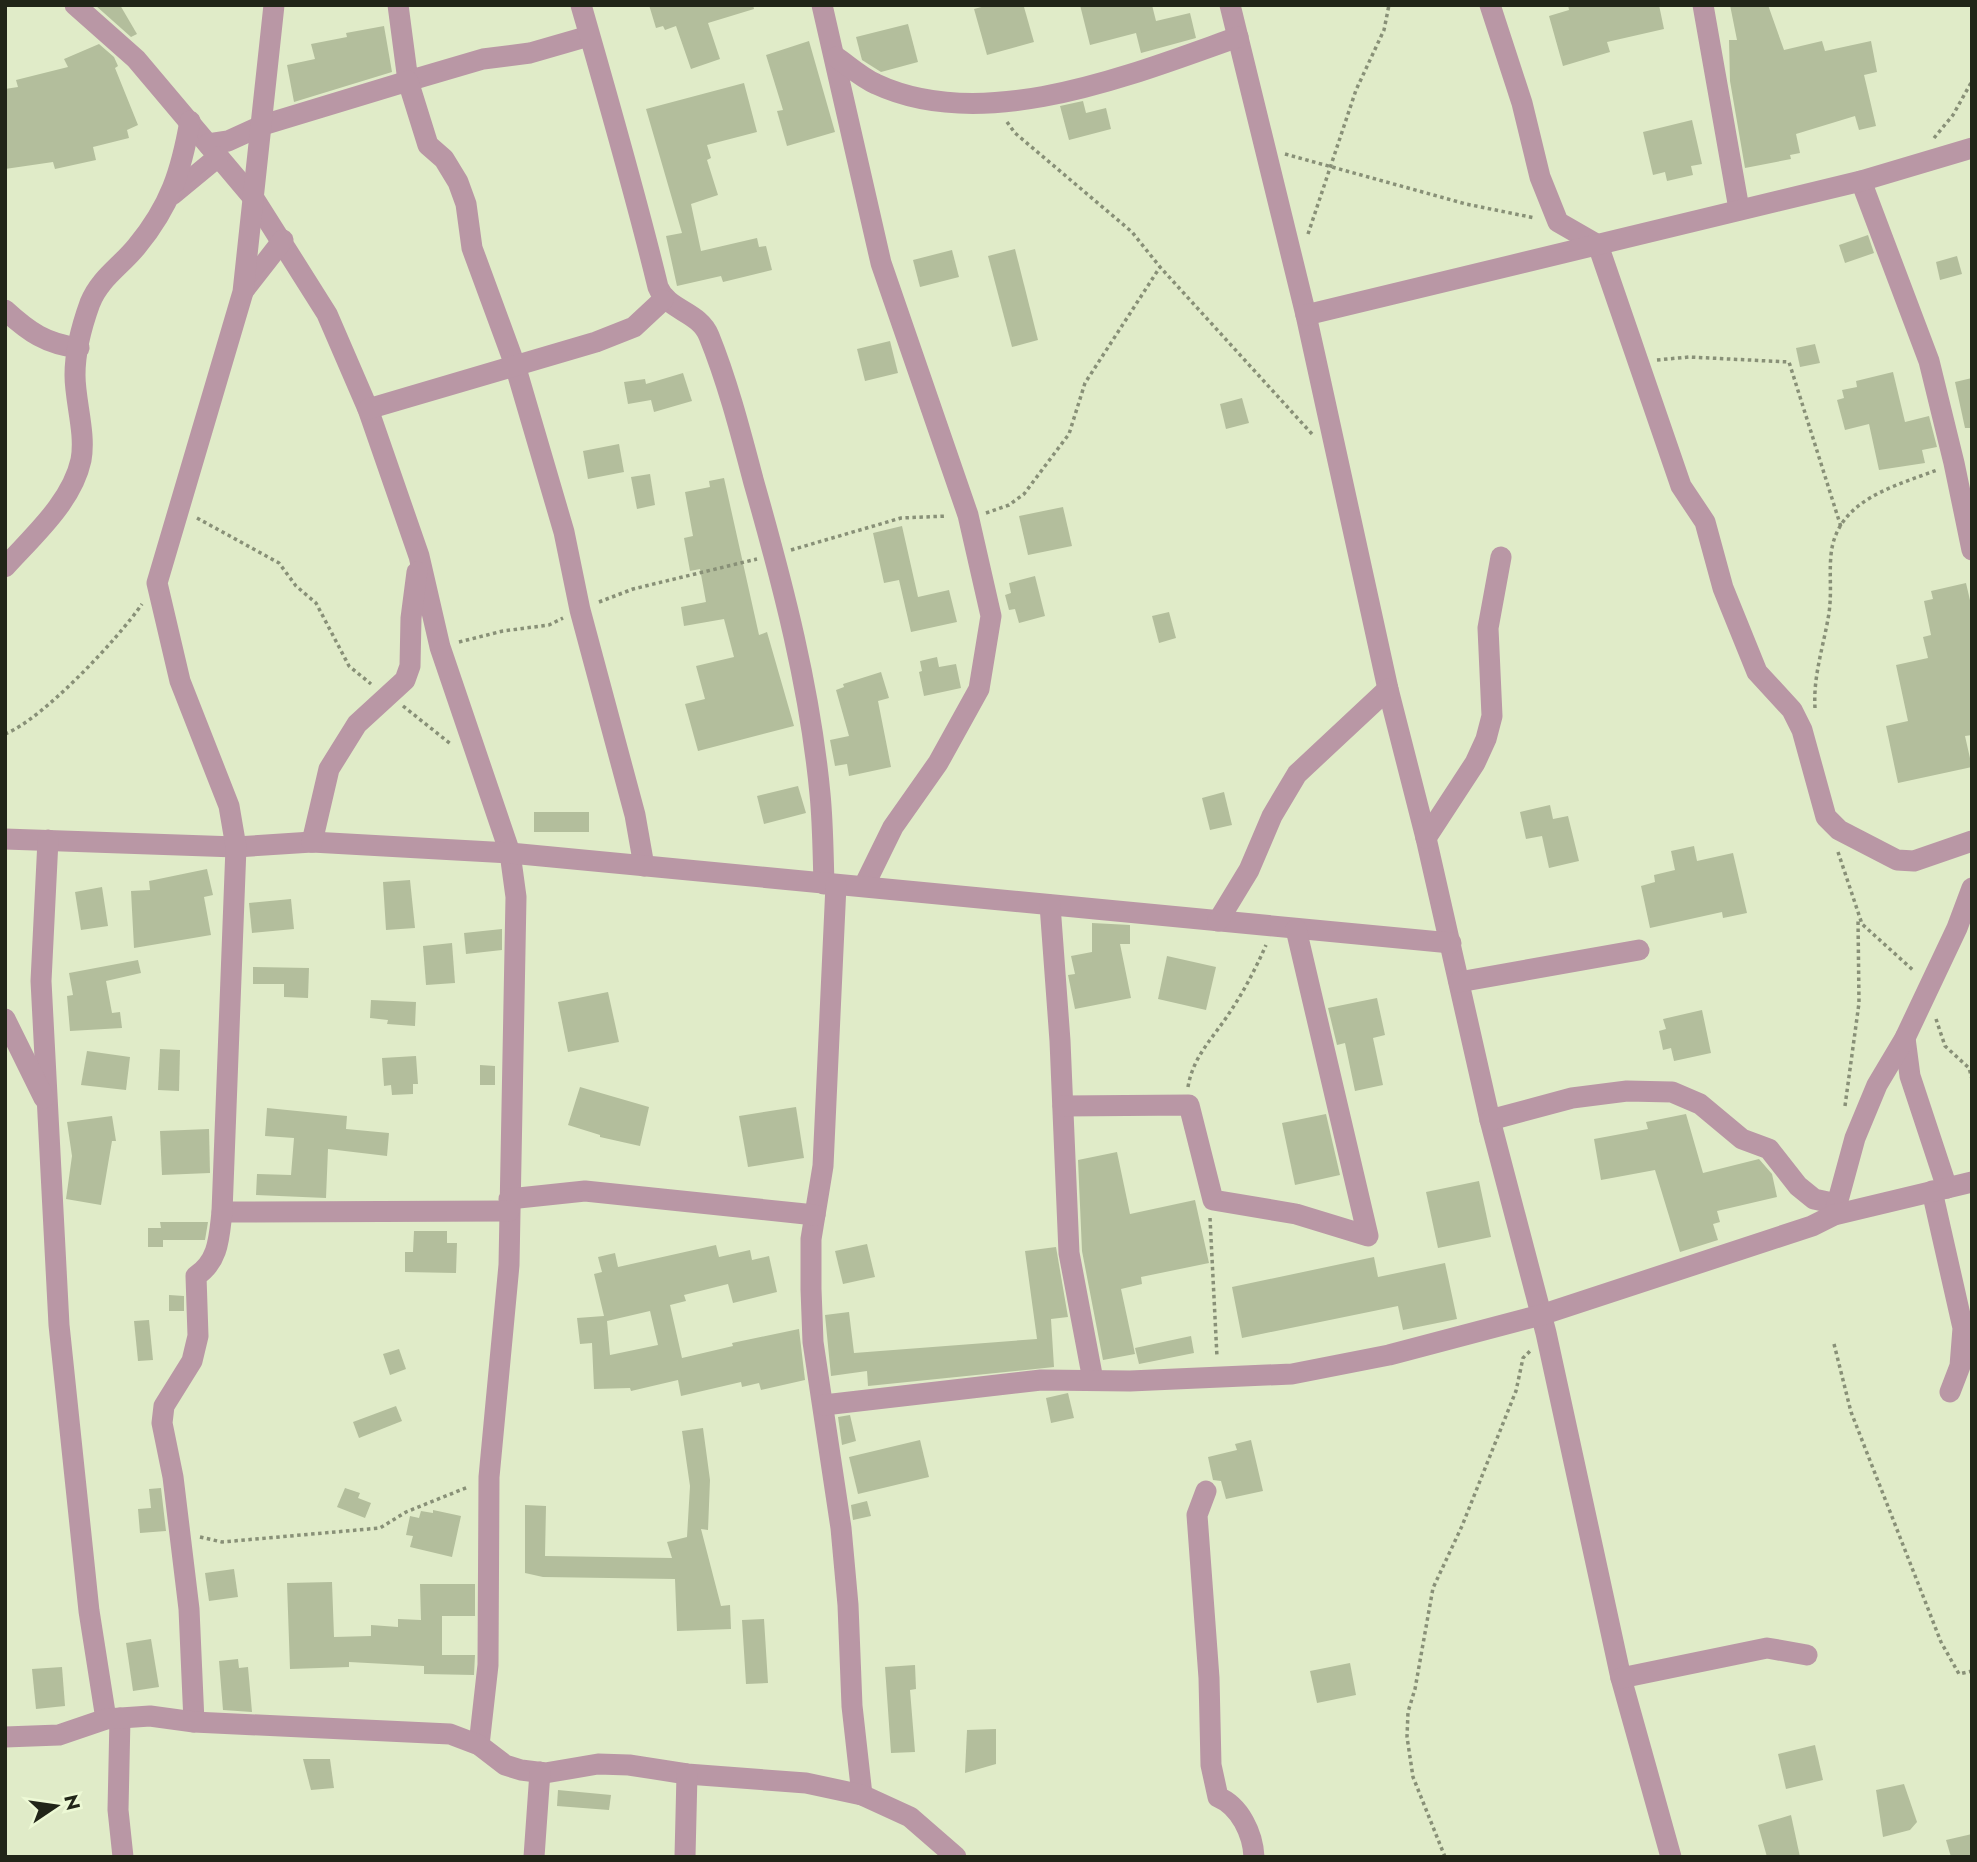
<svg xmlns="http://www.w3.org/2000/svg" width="1977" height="1862" viewBox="0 0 1977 1862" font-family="Jost,sans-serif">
  <rect width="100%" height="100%" fill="#e0ebc8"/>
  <g fill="#b3be9c" fill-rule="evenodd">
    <polygon points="95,5 120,5 137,34 131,37"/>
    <polygon points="649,5 753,5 754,9 708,23 720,59 691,69 676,26 665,30 663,26 656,28"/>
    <polygon points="989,5 1024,7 1034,42 987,55 974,9"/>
    <polygon points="1080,5 1152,5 1156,21 1190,13 1196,38 1141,53 1136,33 1090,45"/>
    <polygon points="1568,5 1659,5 1664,29 1607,42 1610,52 1563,66 1549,16 1569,10"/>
    <polygon points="1730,5 1768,5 1784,50 1822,41 1825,51 1871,41 1877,72 1864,75 1876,126 1859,130 1855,116 1796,134 1800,153 1790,155 1791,159 1745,168 1730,81 1729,40 1737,40"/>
    <polygon points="908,24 918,62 881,72 862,60 856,37"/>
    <polygon points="384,26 392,72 294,102 287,65 315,59 311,44 347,37 346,33"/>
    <polygon points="809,41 835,132 787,146 777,111 783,110 766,55"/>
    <polygon points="99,44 114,57 118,66 115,68 138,125 127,130 129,138 93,147 96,160 55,169 53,162 5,169 5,89 18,87 16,80 68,67 64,59"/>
    <polygon points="744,83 757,132 707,145 711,158 707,160 718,195 691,204 701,251 757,238 759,247 766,246 772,270 723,282 721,276 677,286 666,236 682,233 646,109"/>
    <polygon points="1083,101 1086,113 1106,108 1111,129 1069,140 1060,106"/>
    <polygon points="1692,120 1702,164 1691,166 1693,175 1667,181 1665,172 1653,175 1643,132"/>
    <polygon points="1868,235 1874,253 1845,263 1839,245"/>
    <polygon points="1015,249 1038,340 1012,347 988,256"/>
    <polygon points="952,250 959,277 920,287 913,260"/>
    <polygon points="1957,256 1962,274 1940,280 1936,262"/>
    <polygon points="890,341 898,373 865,381 857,349"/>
    <polygon points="1815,344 1820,363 1800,367 1796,348"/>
    <polygon points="1893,372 1905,422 1929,416 1937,447 1922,450 1925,463 1879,470 1869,424 1845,430 1837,400 1844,398 1842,390 1857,387 1856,381"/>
    <polygon points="683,373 692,401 654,412 651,400 628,404 624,382 645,379 646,384"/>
    <polygon points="1972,378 1972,428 1965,428 1955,382"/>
    <polygon points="1242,398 1249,423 1226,429 1220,404"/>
    <polygon points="619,444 624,472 588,479 583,451"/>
    <polygon points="650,474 655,505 637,509 631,477"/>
    <polygon points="724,478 759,635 767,632 794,726 698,751 685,704 705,699 696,666 734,657 724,619 684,626 681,607 706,602 700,569 690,571 684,538 693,536 685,492 710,487 709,481"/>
    <polygon points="1063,507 1072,546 1028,555 1019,516"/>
    <polygon points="902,526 918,597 949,590 957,622 911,632 899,580 884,583 873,533"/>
    <polygon points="1035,576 1045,616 1019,623 1015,609 1009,610 1005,595 1011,593 1009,583"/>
    <polygon points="1966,583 1972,609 1972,735 1965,736 1972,767 1898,783 1886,726 1908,721 1896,665 1928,658 1923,637 1931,635 1924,601 1933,599 1931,591"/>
    <polygon points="1169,612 1176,638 1159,643 1152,616"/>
    <polygon points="937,657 939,667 956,664 961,688 924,696 919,672 922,671 920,661"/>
    <polygon points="881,672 889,698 878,701 891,767 849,776 847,764 835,766 830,740 849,736 836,690 844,687 843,684"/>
    <polygon points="798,786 806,813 764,824 757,796"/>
    <polygon points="1224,792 1232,825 1210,830 1202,798"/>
    <polygon points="1550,805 1553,819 1568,816 1579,861 1549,868 1542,836 1526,839 1520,812"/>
    <rect x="534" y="812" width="55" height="20"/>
    <polygon points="1694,846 1697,861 1733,853 1747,913 1723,918 1722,912 1650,928 1641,886 1655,882 1654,875 1675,870 1671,851"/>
    <polygon points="207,869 213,895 204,897 211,935 134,948 131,891 150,890 149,881"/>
    <polygon points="410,880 415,928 386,930 383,882"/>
    <polygon points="102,887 108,926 81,930 75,892"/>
    <polygon points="291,899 294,929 252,933 249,903"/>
    <polygon points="1092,923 1130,925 1130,944 1120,944 1131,998 1075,1009 1068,975 1075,974 1071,956 1092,952"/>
    <polygon points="502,929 502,950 466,954 464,933"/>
    <polygon points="452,943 455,983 426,985 423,946"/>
    <polygon points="1167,956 1216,967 1206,1010 1158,999"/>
    <polygon points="138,960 141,973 106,981 112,1013 120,1012 122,1028 70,1031 67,996 73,995 69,973"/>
    <polygon points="253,967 309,968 308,998 284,997 284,984 253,984"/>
    <polygon points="608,992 619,1042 568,1052 558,1002"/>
    <polygon points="1377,998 1385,1035 1373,1038 1383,1085 1355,1091 1345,1043 1337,1045 1328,1008"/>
    <polygon points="371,1000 416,1002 415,1026 387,1024 388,1020 370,1018"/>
    <polygon points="1702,1010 1711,1053 1674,1061 1671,1048 1663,1050 1659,1031 1666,1029 1663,1019"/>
    <polygon points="160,1049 180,1050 179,1091 158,1090"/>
    <polygon points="87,1051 130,1057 126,1090 81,1085"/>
    <polygon points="416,1056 418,1084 413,1084 413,1094 392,1095 391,1085 384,1086 382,1058"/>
    <polygon points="480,1065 495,1066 495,1085 480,1085"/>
    <polygon points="580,1087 649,1107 640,1146 600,1137 600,1135 568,1125"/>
    <polygon points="796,1107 804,1158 748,1167 739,1116"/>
    <polygon points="267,1108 347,1116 346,1129 389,1133 387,1156 328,1149 326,1198 256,1195 257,1174 291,1175 294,1138 265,1136"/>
    <polygon points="1326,1114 1340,1175 1295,1185 1282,1123"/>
    <polygon points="1686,1114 1703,1173 1759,1159 1772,1174 1777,1197 1717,1211 1720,1222 1713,1224 1718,1240 1680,1252 1655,1170 1601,1180 1594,1139 1648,1129 1646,1122"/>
    <polygon points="112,1116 116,1141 112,1141 101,1205 66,1199 72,1156 67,1122"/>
    <polygon points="209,1129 210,1173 162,1175 160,1131"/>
    <polygon points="1117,1152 1130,1214 1195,1200 1209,1263 1141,1277 1142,1284 1121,1289 1135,1354 1103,1360 1082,1251 1078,1160"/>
    <polygon points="1479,1181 1491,1237 1438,1248 1426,1192"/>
    <polygon points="160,1222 208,1222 205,1240 163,1240 163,1247 148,1247 148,1228 161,1228"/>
    <polygon points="414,1231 447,1231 447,1243 457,1243 456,1273 405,1272 405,1252 413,1252"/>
    <polygon points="867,1244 875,1277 843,1284 835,1251"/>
    <path d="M716 1245 719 1257 750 1250 752 1260 769 1256 777 1292 733 1303 728 1284 684 1295 686 1301 670 1305 682 1358 733 1346 732 1343 799 1329 805 1380 761 1390 759 1383 742 1387 741 1382 681 1396 678 1380 631 1391 630 1388 594 1389 592 1343 580 1344 577 1318 604 1316 594 1274 602 1272 598 1257 615 1253 618 1267ZM650 1311 658 1345 610 1355 607 1321Z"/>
    <polygon points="1056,1247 1068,1317 1051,1319 1054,1367 868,1386 867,1371 831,1376 825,1315 849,1312 854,1353 1037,1339 1025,1251"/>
    <polygon points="1374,1257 1378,1277 1445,1263 1457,1319 1403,1330 1398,1306 1242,1338 1232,1287"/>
    <polygon points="169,1295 184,1296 184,1311 169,1311"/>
    <polygon points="149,1320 153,1360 138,1361 134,1321"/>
    <polygon points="1191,1336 1194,1353 1139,1364 1135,1348"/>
    <polygon points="399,1349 406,1369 390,1375 383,1354"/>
    <polygon points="1068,1393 1074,1418 1051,1423 1046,1398"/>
    <polygon points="396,1406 402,1421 359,1438 353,1422"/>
    <polygon points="850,1415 856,1441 842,1445 838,1417"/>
    <polygon points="703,1428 710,1480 708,1530 701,1529 721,1606 730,1605 731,1629 677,1631 675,1579 543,1577 525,1573 525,1505 546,1506 545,1556 672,1558 667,1542 687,1537 690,1486 682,1431"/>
    <polygon points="920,1440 929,1477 858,1494 849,1457"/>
    <polygon points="1251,1440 1263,1491 1226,1499 1221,1481 1213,1480 1208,1457 1237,1450 1235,1444"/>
    <polygon points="161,1488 166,1531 140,1533 138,1509 151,1508 149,1489"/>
    <polygon points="345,1488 360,1493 358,1498 371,1503 365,1518 337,1507"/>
    <polygon points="867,1501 871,1516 853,1520 851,1505"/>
    <polygon points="433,1510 461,1516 452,1557 410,1547 413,1536 406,1535 410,1516 419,1518 421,1511 433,1513"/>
    <polygon points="234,1569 238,1597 209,1601 205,1573"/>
    <polygon points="332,1582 334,1637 371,1636 371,1625 398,1627 398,1619 421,1620 420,1584 475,1584 475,1616 442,1616 442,1655 475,1655 474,1675 424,1674 424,1666 349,1662 349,1667 290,1669 287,1583"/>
    <polygon points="764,1619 768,1683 746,1684 742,1620"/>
    <polygon points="151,1639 159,1687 133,1691 126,1643"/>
    <polygon points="238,1659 239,1668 248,1667 252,1712 223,1710 219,1661"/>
    <polygon points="1350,1663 1356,1695 1317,1703 1310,1671"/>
    <polygon points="915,1665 916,1689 910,1690 915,1752 891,1753 885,1667"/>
    <polygon points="62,1667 65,1706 36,1709 32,1669"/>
    <polygon points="996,1729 996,1764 965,1773 967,1730"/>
    <polygon points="1815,1745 1823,1780 1786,1789 1778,1754"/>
    <polygon points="303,1759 330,1759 334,1788 311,1790"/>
    <polygon points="1904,1784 1917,1822 1910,1830 1883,1837 1876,1790"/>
    <polygon points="558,1790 611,1795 609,1810 557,1806"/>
    <polygon points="1791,1815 1800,1857 1767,1857 1758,1825"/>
    <polygon points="1972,1834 1972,1857 1951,1857 1946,1840"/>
  </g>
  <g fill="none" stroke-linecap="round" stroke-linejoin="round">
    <g stroke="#889077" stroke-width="3.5" stroke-dasharray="3.5 3.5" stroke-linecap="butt">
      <polyline points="1007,122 1015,133 1132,232 1160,267 1312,434"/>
      <polyline points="1934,138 1953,115 1972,81"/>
      <polyline points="1285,154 1466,204 1535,218"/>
      <polyline points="1308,234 1356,90 1384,30 1389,5"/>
      <polyline points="1657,360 1689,357 1789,362 1841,527"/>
      <polyline points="986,513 1009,505 1024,494 1069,434 1085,383 1160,267"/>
      <polyline points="197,518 279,563 296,586 316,603 349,666 371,684"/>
      <polyline points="791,550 901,518 947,516"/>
      <polyline points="599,602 633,589 757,559"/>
      <polyline points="459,642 503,631 549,625 563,618"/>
      <polyline points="403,706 452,745"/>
      <path d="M1815 708C1813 675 1824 645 1829 613 1832 591 1829 575 1831 555 1836 500 1895 486 1937 470"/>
      <path d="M5 734C43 719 118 639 142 604"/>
      <polyline points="1838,852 1862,924 1914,971"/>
      <polyline points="1936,1019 1945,1046 1969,1068 1972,1079"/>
      <path d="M1188 1087C1193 1056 1214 1037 1230 1012 1244 991 1256 968 1266 945"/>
      <polyline points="1845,1106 1859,1003 1858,919"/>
      <polyline points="1210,1218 1217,1357"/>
      <polyline points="1834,1344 1851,1412 1941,1642 1959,1674 1972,1671"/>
      <polyline points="200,1537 222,1542 380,1528 406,1512 468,1487"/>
      <polyline points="1445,1857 1413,1777 1407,1737 1408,1712 1415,1689 1433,1588 1462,1526 1516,1391 1523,1358 1531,1350"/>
    </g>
    <g stroke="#b997a5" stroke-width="21">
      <polyline points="75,5 136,59 255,200 327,314 368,409 419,556 440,647 510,853 516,897 509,1265 489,1477 488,1665 479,1745"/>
      <polyline points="398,5 408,81 483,59 530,53 589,36"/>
      <path d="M581 5C608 99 635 192 658 287 668 311 699 311 709 336 728 383 741 434 754 483 783 585 810 688 820 794 823 824 823 854 824 884"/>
      <polyline points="822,5 881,263 968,515 991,616 979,689 938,763 893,827 864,886"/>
      <polyline points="1230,5 1306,315 1388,689 1426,838 1490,1120 1546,1333 1621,1678 1671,1857"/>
      <polyline points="1490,5 1522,103 1540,177 1558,222 1598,245 1681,486 1705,522 1723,588 1757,672 1792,710 1802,730 1826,817 1839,830 1897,860 1914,861 1972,841"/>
      <polyline points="1703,5 1739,209"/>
      <path d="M836 57C849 66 862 78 876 84 985 135 1133 74 1238 37"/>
      <polyline points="208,144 228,141 263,125 408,81 428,145 444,159 458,182 466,204 472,248 515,365 564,532 580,610 635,815 644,866"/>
      <polyline points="1861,181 1929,361 1954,463 1972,550"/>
      <polyline points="172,195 218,157"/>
      <polyline points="244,290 283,240"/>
      <path d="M5 310C29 332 46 344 79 348"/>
      <polyline points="1306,315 1861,181 1972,148"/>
      <polyline points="368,409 596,342 634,327 663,300"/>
      <path d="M5 567C33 536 72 502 81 460 86 433 75 402 75 375 75 352 82 325 90 303 100 278 121 266 137 246 170 206 181 172 190 121"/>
      <polyline points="1426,838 1475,763 1486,739 1492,716 1488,628 1501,557"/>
      <polyline points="5,839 236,847 312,842 510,853 1451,943"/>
      <polyline points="48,840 41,981 59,1325 89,1611 106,1719"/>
      <polyline points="312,842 329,769 357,724 405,680 410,666 411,618 417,572"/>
      <polyline points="836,885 823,1166 811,1239 811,1289 813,1342 841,1528 848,1605 852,1706 862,1795"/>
      <polyline points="1050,905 1060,1041 1069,1253 1093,1380"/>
      <polyline points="1218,921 1249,870 1272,816 1297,774 1388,689"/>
      <polyline points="1459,982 1639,950"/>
      <polyline points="5,1019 44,1098"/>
      <polyline points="1905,1038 1910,1076 1947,1188"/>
      <polyline points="1063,1106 1189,1105 1213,1200 1296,1214 1368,1236 1296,929"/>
      <polyline points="1490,1120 1572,1098 1627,1091 1672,1092 1700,1104 1742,1139 1769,1149 1798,1186 1814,1199 1837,1204"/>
      <polyline points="1932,1191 1963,1328 1960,1366 1950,1392"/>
      <polyline points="509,1199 585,1191 815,1215"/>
      <polyline points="222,1212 509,1211"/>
      <polyline points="1834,1215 1855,1138 1877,1085 1905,1038 1957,928 1972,888"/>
      <polyline points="824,1405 1041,1380 1130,1381 1292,1374 1389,1355 1541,1315 1812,1226 1834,1215 1972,1182"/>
      <path d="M1206 1491 1197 1515 1209 1678 1211 1765 1218 1797C1240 1806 1253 1834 1254 1857"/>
      <polyline points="1621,1678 1767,1648 1807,1655"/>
      <polyline points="120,1718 118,1810 123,1857"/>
      <path d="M194 1722 189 1609 173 1477 162 1423 164 1406 192 1361 198 1336 196 1276C219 1261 219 1237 222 1212L236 847 229 806 180 681 157 583 243 292 274 5"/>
      <polyline points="5,1737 59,1735 106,1719 150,1716 194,1722 450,1734 479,1745 505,1765 521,1770 545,1773 598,1764 629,1765 687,1774 806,1783 862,1795 910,1817 956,1857"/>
      <polyline points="534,1857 540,1772"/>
      <polyline points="685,1857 687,1774"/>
    </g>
  </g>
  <rect width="1977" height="1862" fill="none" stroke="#212518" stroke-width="14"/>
  <g transform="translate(56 1806) rotate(77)" stroke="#edf9d5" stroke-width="5" paint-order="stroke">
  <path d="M0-5L12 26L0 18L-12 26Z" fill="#212518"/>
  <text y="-10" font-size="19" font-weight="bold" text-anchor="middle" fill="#212518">N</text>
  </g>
</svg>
